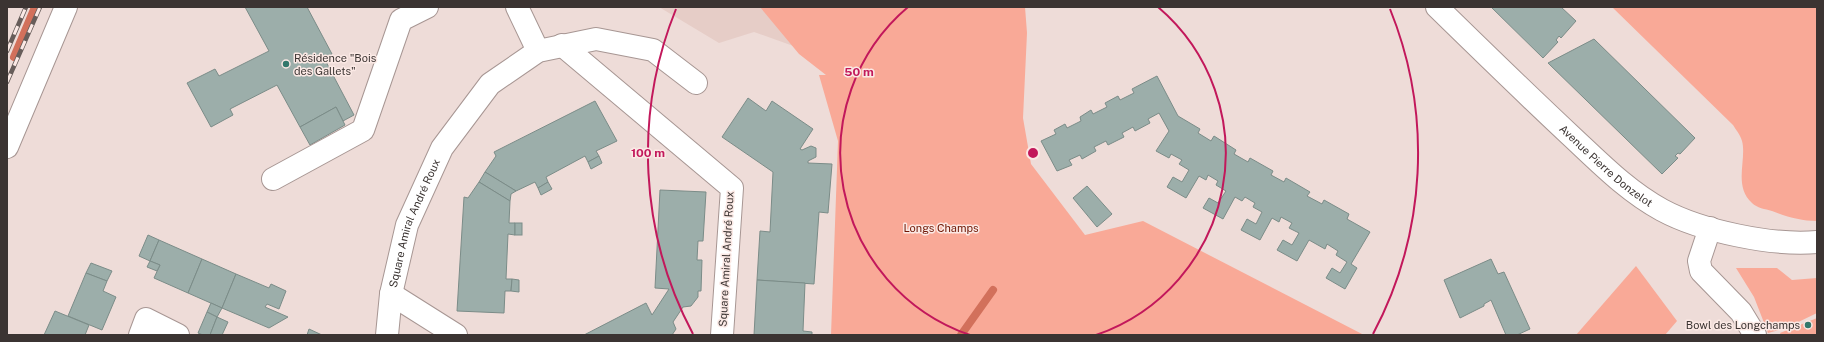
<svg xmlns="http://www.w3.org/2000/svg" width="1824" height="342" viewBox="0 0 1824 342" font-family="'Public Sans',sans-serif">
  <rect width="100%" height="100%" fill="#eedcd8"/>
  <polygon fill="#e6cdc7" points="659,7 902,7 849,66 754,32 719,43"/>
  <g fill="#f9a997">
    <polygon points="760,7 1025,7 1027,33 1023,118 1031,164 1085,235 1143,221 1364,335 831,335 838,141 819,75 826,75 799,54"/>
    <path d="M1612 7H1817V221C1801 221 1787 217 1772 211 1765 209 1757 208 1752 203 1733 186 1747 159 1742 141 1740 134 1736 130 1733 125Z"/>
    <polygon points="1636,266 1677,321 1665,335 1576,335"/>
    <polygon points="1736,268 1777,268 1792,280 1817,278 1817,313 1786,328 1768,333 1754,297"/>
    <polygon points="1817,318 1817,335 1781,335 1780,333"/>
  </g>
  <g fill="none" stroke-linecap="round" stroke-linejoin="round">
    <g stroke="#d2705b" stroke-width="8">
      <polyline points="14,57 35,7"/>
      <polyline points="961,335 993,290"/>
    </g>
  </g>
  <g fill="#9caeaa" stroke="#7b8c88">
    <polygon points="245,7 307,7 332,54 324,58 354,115 343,121 336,107 300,127 277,85 230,109 233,115 211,127 187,83 215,69 219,76 269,51"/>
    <polygon points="1491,7 1561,7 1576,21 1561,38 1559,36 1556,40 1558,42 1543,58"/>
    <polygon points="1594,39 1695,138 1680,154 1678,153 1675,156 1678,158 1662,174 1548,63"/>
    <polygon points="1157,76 1178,116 1200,129 1198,133 1211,141 1214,136 1236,150 1234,154 1248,162 1250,158 1273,171 1271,175 1284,182 1286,178 1310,192 1307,196 1322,204 1324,200 1349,214 1347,219 1370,232 1351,264 1357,268 1345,289 1326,278 1332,268 1340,273 1347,262 1336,255 1338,251 1327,244 1325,249 1309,240 1297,261 1277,250 1283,240 1292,245 1299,233 1289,228 1292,223 1281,217 1279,222 1272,218 1260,240 1241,230 1247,219 1256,224 1262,212 1253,207 1255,203 1245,197 1242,201 1235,197 1223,219 1203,208 1209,198 1218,203 1226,191 1216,185 1218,181 1208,175 1206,180 1199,176 1186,198 1167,187 1173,177 1182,182 1189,170 1179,164 1182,160 1171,154 1169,158 1156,151 1169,131 1159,113 1148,119 1150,123 1135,131 1133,127 1122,133 1124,137 1108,145 1106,141 1094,147 1096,151 1082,159 1080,155 1069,160 1072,165 1057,171 1041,141 1056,134 1054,130 1065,124 1067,128 1081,121 1080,117 1091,110 1093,114 1107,107 1105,103 1118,96 1120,100 1134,93 1132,89"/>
    <polygon points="748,98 766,111 772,101 813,129 800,149 802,150 811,146 816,148 816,157 808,161 808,163 832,164 828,213 819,212 814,284 757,280 760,231 770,232 773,172 722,137"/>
    <polygon points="595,101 617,141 596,151 599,156 588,162 585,156 546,177 548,182 538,188 535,182 516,191 485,172 496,156 494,152"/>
    <polygon points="336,107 345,125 310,145 300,127"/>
    <polygon points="599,156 602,163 591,169 588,162"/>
    <polygon points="485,172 516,191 511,194 510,201 479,182"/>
    <polygon points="479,182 510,201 509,223 515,223 515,235 508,234 506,279 512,279 511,291 505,291 504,313 457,311 464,197 468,198"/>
    <polygon points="548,182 552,189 541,195 538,188"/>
    <polygon points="1087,186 1112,214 1097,227 1073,198"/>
    <polygon points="660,190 706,192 703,241 698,241 697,260 702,260 701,291 698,291 698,297 691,306 683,307 673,322 676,329 672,335 584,335 646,303 652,315 669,289 655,288"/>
    <rect x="515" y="223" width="7" height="12"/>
    <polygon points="148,235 159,240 150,261 139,256"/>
    <polygon points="159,240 202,259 188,293 154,278 160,265 150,261"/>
    <polygon points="202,259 236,274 222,308 188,293"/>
    <polygon points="1491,259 1498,274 1504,272 1530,329 1517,335 1506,335 1491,300 1484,304 1484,306 1460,318 1444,280"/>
    <polygon points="150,261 160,265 157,271 147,267"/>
    <polygon points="91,263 112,271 107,281 86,273"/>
    <polygon points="86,273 107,281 103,291 116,297 102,330 68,316"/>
    <polygon points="236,274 269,288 271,284 286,291 279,309 267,304 265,307 288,317 269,328 222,308"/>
    <polygon points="512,279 519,280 519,292 511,291"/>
    <polygon points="757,280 805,283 803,331 812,332 812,335 754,335"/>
    <polygon points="211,303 222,308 217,317 207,312"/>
    <polygon points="55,311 89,325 85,335 44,335"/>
    <polygon points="207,312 217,317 210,335 203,335 198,333"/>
    <polygon points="217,317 228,322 222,335 210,335"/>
    <polygon points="309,329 322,335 307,335"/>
  </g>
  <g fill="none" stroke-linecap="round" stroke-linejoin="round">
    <g stroke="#a79693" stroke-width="24">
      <g id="minor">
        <polyline points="517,7 538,51"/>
        <path id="s1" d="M1437 7C1481 50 1525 93 1570 135 1599 162 1627 191 1662 210 1701 231 1772 246 1817 242"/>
        <polyline points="562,45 732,188 722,335"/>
        <polyline points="273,179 363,130 401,20 427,7"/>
        <polyline points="1710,228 1699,261 1701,271 1741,312 1755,335"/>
        <polyline points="391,294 456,335"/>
        <polyline points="140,335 146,319 178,335"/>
        <path id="s2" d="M387 335 391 294 407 225 442 148 490 84 538 51 596 39 653 50 696 83"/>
      </g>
    </g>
    <g stroke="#a79693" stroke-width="24">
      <polyline id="major" points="7,147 66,7"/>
    </g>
    <use href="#minor" stroke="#fff" stroke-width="22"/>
    <use href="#major" stroke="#fff" stroke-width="22"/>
    <g stroke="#675d5a" stroke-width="4.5">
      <g id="rail">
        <polyline points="7,51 26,7"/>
        <polyline points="7,82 40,7"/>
      </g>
    </g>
    <use href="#rail" stroke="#fbe9e5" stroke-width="3" stroke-dasharray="9" stroke-linecap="butt"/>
  </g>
  <g fill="none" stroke="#c2185b" stroke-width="2">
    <path d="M970 335A192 192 0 0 1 908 7M1158 7A192 192 0 0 1 1096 335"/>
    <path d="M693 334A385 385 0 0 1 676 9M1390 9A385 385 0 0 1 1373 334"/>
  </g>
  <g fill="#33786c" stroke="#fbe9e5" stroke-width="1.5">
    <circle cx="286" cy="64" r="4"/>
    <circle cx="1808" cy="325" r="4"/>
  </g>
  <g text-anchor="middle" stroke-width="3" stroke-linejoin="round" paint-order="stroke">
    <g font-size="11" fill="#3b3432" stroke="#fbe9e5" text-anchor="start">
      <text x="294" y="62">Résidence "Bois<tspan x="294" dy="13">des Gallets"</tspan></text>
      <text x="1800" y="329" text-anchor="end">Bowl des Longchamps</text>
    </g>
    <g font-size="11" fill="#3b3432" stroke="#fbe9e5">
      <text dy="4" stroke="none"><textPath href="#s1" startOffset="232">Avenue Pierre Donzelot</textPath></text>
      <text dy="4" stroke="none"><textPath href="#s2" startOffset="116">Square Amiral André Roux</textPath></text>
      <text transform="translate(726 259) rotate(-87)" y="4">Square Amiral André Roux</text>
    </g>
    <g font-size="11" fill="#6f1502" stroke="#fbe9e5">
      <text x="941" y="232">Longs Champs</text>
    </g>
  </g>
  <circle cx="1033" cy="153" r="6" fill="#c2185b" stroke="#fbe9e5" stroke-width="2"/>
  <g font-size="12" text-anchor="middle" font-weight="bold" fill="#c2185b" stroke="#fbe9e5" stroke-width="3" stroke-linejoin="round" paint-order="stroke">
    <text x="859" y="76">50 m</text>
    <text x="648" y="157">100 m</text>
  </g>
  <rect width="1824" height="342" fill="none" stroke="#3b3432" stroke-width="16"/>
</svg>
